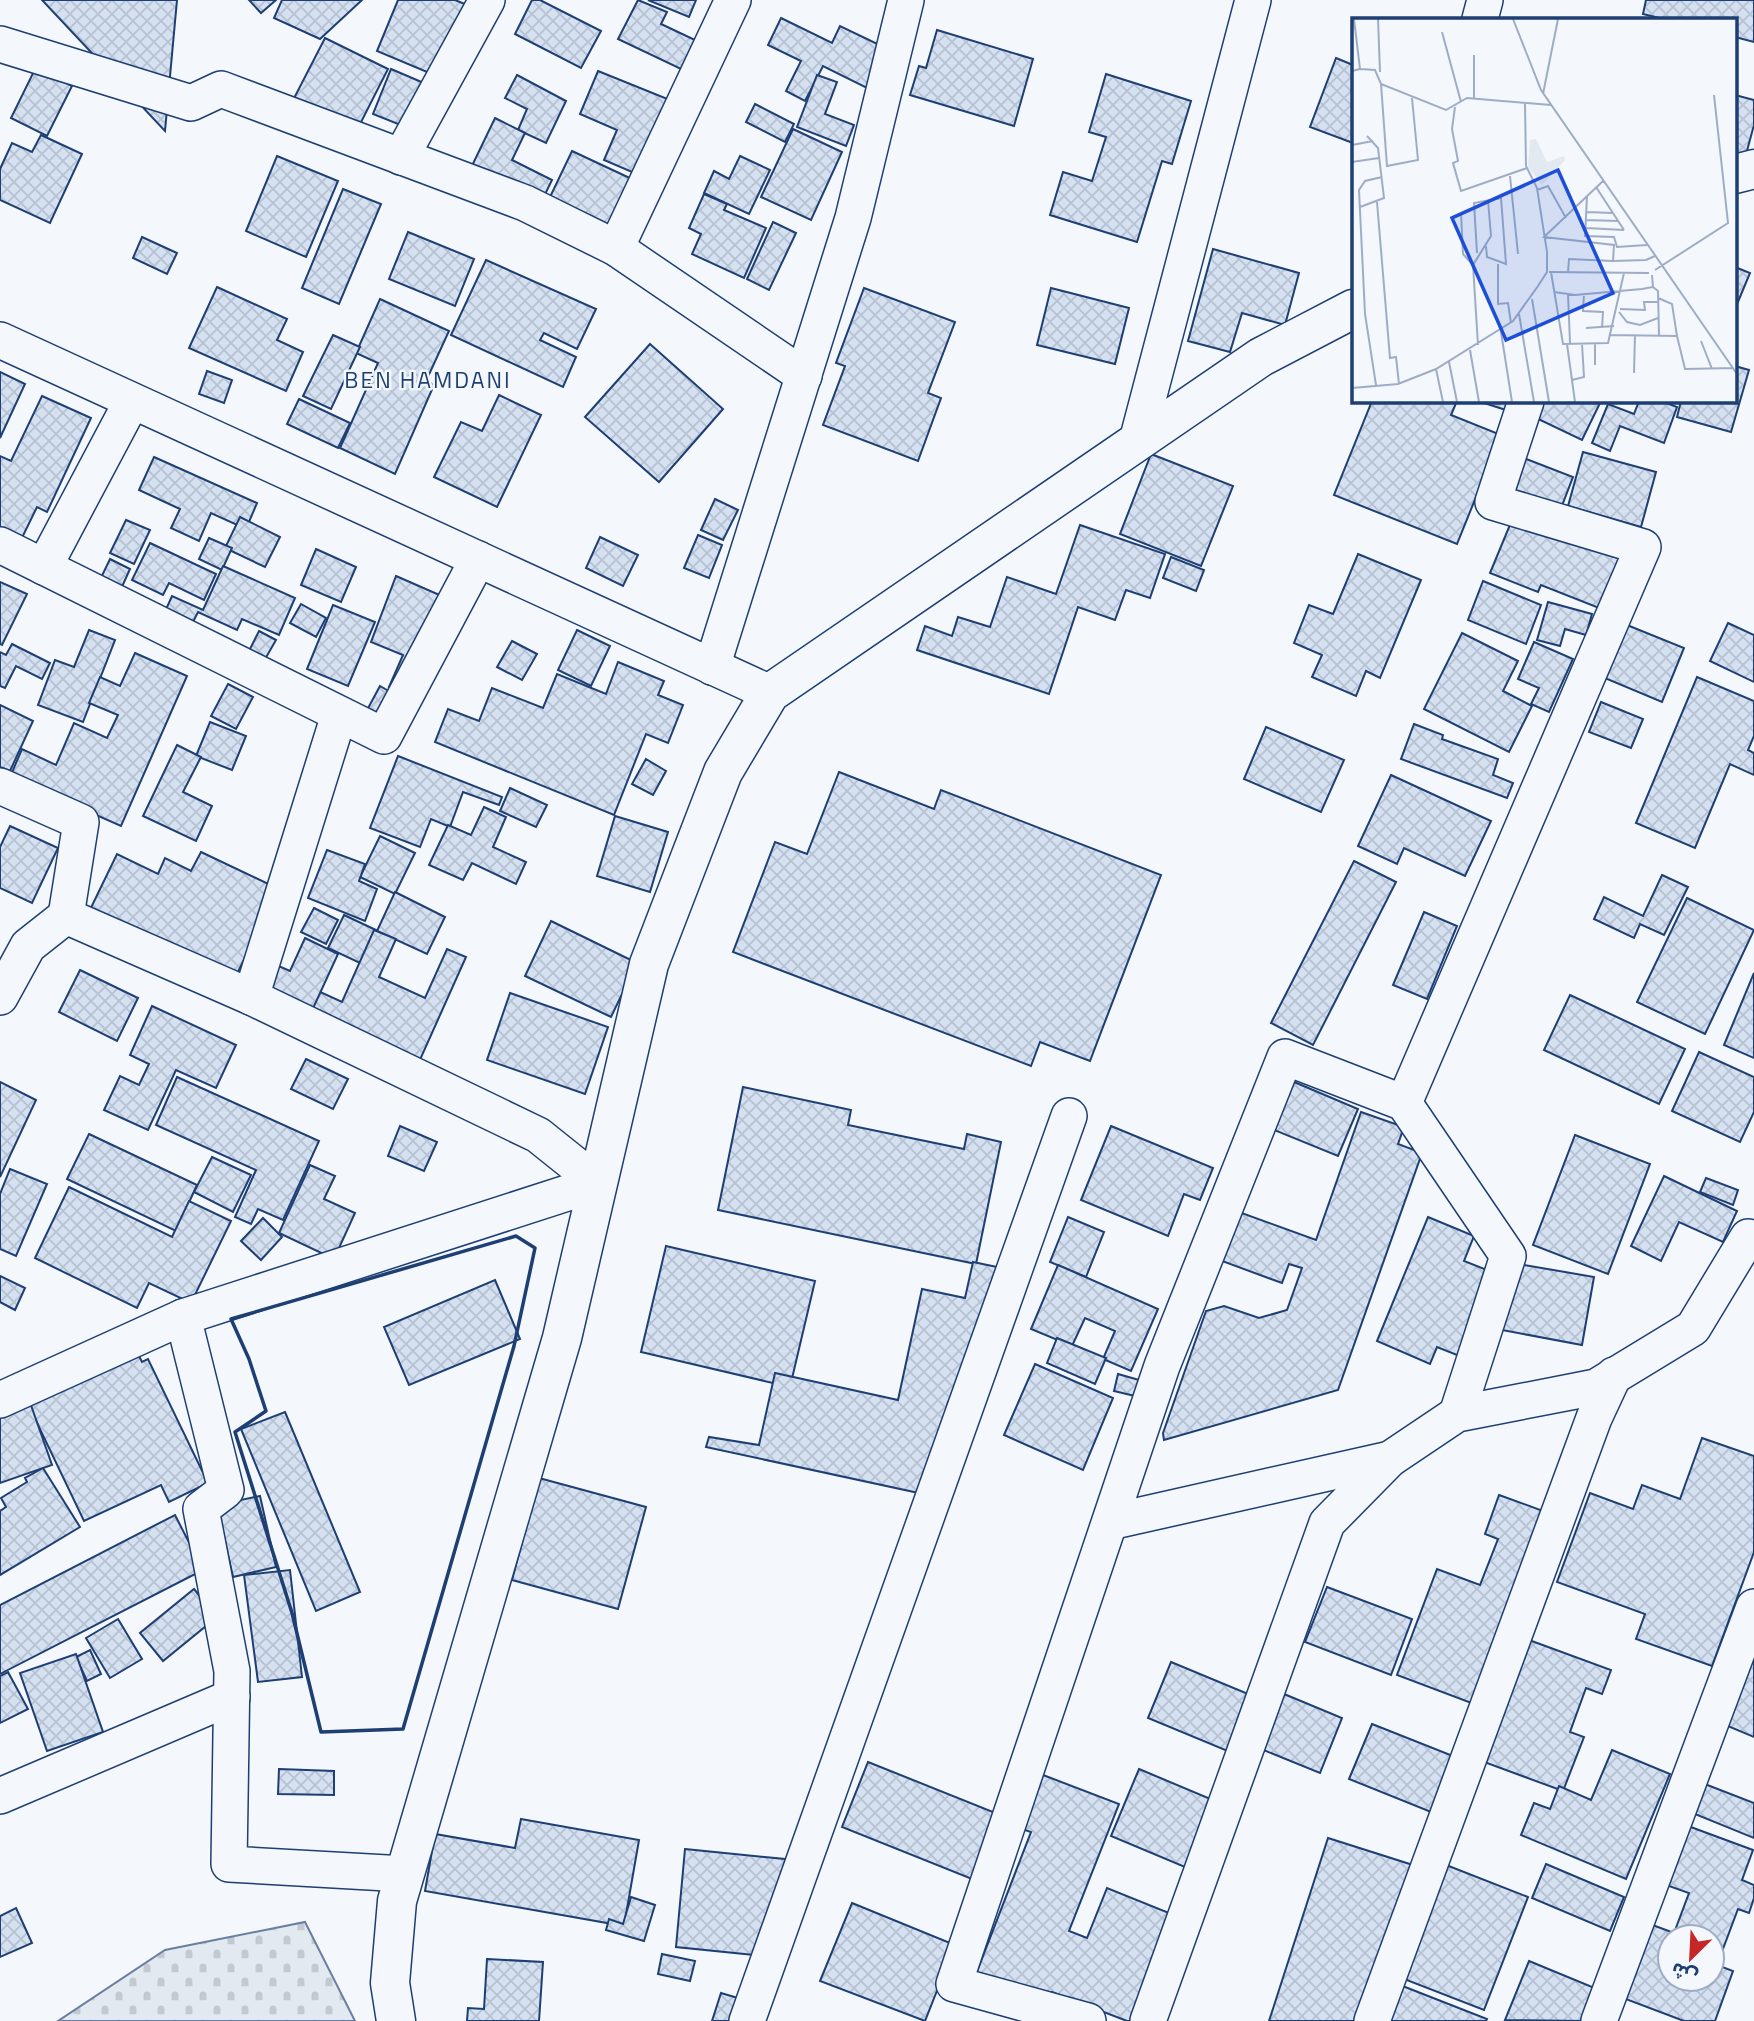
<svg xmlns="http://www.w3.org/2000/svg" width="1754" height="2021" viewBox="0 0 1754 2021" font-family="'Titillium Web','Noto Sans Arabic',sans-serif">
  <defs>
    <pattern id="cemetery-stones" width="16" height="16" patternUnits="userSpaceOnUse" patternTransform="scale(1.75)"><rect width="16" height="16" fill="#e3e9f0"/><path d="M2 7V4a2 2 0 0 1 4 0v3zM10 15v-3a2 2 0 0 1 4 0v3z" fill="#c2c9d1"/></pattern>
    <pattern id="building-cross-hatch" width="8" height="8" patternUnits="userSpaceOnUse" patternTransform="scale(1.75)"><rect width="8" height="8" fill="#d5e0f0"/><path d="M0 0l8 8M0 8l8-8" fill="none" stroke="#b6c1d1"/></pattern>
  </defs>
  <rect width="100%" height="100%" fill="#f4f7fb"/>
  <polygon fill="url(#cemetery-stones)" stroke="#687fa3" stroke-width="2" points="305,1922 355,2021 58,2021 165,1950"/>
  <g fill="url(#building-cross-hatch)" stroke="#1d3f73" stroke-width="2" fill-rule="evenodd">
    <polygon points="42,0 177,0 165,131"/>
    <polygon points="249,0 276,0 261,13"/>
    <polygon points="282,0 362,0 320,39 274,18"/>
    <polygon points="398,0 455,0 477,9 446,80 377,51"/>
    <polygon points="532,0 540,0 601,31 581,68 515,34"/>
    <polygon points="638,0 667,12 661,24 695,40 681,69 618,39"/>
    <polygon points="648,0 696,0 689,17"/>
    <polygon points="1646,0 1754,0 1754,42 1735,37 1735,19 1663,19 1643,14"/>
    <polygon points="781,18 832,43 840,26 890,50 871,90 823,66 805,101 786,91 801,61 768,45"/>
    <polygon points="937,30 1033,59 1014,126 910,95 919,66 926,68"/>
    <polygon points="325,38 388,69 353,138 290,106"/>
    <polygon points="1336,58 1353,65 1353,143 1310,127"/>
    <polygon points="36,67 72,86 47,136 11,118"/>
    <polygon points="391,69 431,86 413,130 373,114"/>
    <polygon points="598,71 670,100 639,175 604,160 617,130 580,114"/>
    <polygon points="1106,74 1191,101 1172,164 1162,161 1137,242 1050,215 1063,172 1092,181 1106,137 1089,132"/>
    <polygon points="517,75 566,101 546,143 518,130 527,109 505,98"/>
    <polygon points="817,75 837,82 825,114 854,125 846,146 797,127"/>
    <polygon points="1735,95 1754,100 1754,125 1735,195"/>
    <polygon points="755,104 794,124 785,142 746,122"/>
    <polygon points="495,118 525,133 512,160 552,180 533,219 469,172"/>
    <polygon points="793,129 842,152 811,220 761,197"/>
    <polygon points="41,135 82,154 50,223 0,200 0,169 12,143 32,152"/>
    <polygon points="572,151 649,187 627,233 550,197"/>
    <polygon points="277,156 338,181 306,257 246,231"/>
    <polygon points="740,156 770,170 749,214 704,193 714,171 729,179"/>
    <polygon points="343,189 381,204 339,304 302,288"/>
    <polygon points="704,194 727,204 724,210 766,228 744,278 692,254 701,234 689,228"/>
    <polygon points="773,222 796,233 769,290 747,279"/>
    <polygon points="408,232 474,259 455,306 389,279"/>
    <polygon points="142,237 177,253 167,274 133,258"/>
    <polygon points="1213,249 1299,273 1285,325 1242,313 1230,352 1188,341"/>
    <polygon points="486,260 596,309 577,349 544,333 540,340 576,357 563,387 451,335"/>
    <polygon points="1735,267 1750,273 1735,309"/>
    <polygon points="217,287 287,319 277,340 303,352 286,391 189,348"/>
    <polygon points="864,288 955,322 928,393 941,398 918,461 823,425 845,366 836,363"/>
    <polygon points="1051,288 1129,308 1115,364 1037,345"/>
    <polygon points="380,299 449,331 426,381 434,385 395,474 340,448 378,363 356,353"/>
    <polygon points="333,335 360,347 331,409 303,396"/>
    <polygon points="650,344 723,409 659,482 585,417"/>
    <polygon points="1735,366 1749,370 1731,432 1677,417 1681,401 1735,401"/>
    <polygon points="207,371 232,380 224,403 199,394"/>
    <polygon points="0,372 25,384 0,438"/>
    <polygon points="499,395 541,415 497,507 434,477 461,422 482,431"/>
    <polygon points="42,396 91,418 47,512 37,507 18,546 0,538 0,456 11,461"/>
    <polygon points="299,399 350,423 338,448 287,424"/>
    <polygon points="1372,401 1457,401 1451,415 1501,435 1457,544 1334,495"/>
    <polygon points="1478,401 1522,401 1518,414"/>
    <polygon points="1541,401 1601,401 1582,440 1534,417"/>
    <polygon points="1639,401 1661,401 1677,407 1664,443 1620,426 1610,451 1592,443 1608,404 1634,414"/>
    <polygon points="1583,452 1656,472 1641,527 1568,506"/>
    <polygon points="1151,454 1233,486 1201,566 1120,534"/>
    <polygon points="154,457 257,503 246,529 211,513 199,541 171,528 180,509 139,490"/>
    <polygon points="1521,457 1573,477 1558,516 1505,495"/>
    <polygon points="715,499 738,510 723,540 701,530"/>
    <polygon points="1514,515 1619,558 1599,608 1541,585 1538,592 1490,573"/>
    <polygon points="240,517 280,537 265,567 225,548"/>
    <polygon points="126,520 150,530 134,564 110,553"/>
    <polygon points="1080,525 1165,554 1150,598 1126,590 1115,620 1078,607 1049,694 917,650 925,626 952,636 958,617 990,627 1007,577 1056,594"/>
    <polygon points="698,535 722,545 709,578 684,568"/>
    <polygon points="600,537 638,555 623,586 586,568"/>
    <polygon points="209,538 232,548 222,570 199,559"/>
    <polygon points="150,543 216,574 204,600 169,583 163,595 132,580"/>
    <polygon points="316,549 356,567 341,602 301,585"/>
    <polygon points="1358,554 1421,580 1380,678 1366,671 1356,696 1312,677 1322,655 1294,643 1309,605 1333,614"/>
    <polygon points="1171,557 1204,570 1196,591 1163,578"/>
    <polygon points="110,559 130,569 117,598 96,588"/>
    <polygon points="223,566 295,598 279,635 242,619 237,630 198,612 190,628 163,616 172,596 203,610"/>
    <polygon points="396,576 451,600 411,696 389,687 403,655 371,642"/>
    <polygon points="1483,581 1541,605 1526,644 1468,620"/>
    <polygon points="0,582 27,594 2,645 0,644"/>
    <polygon points="1548,602 1592,614 1586,635 1565,629 1560,646 1537,640"/>
    <polygon points="301,604 326,618 316,637 290,623"/>
    <polygon points="333,605 375,622 348,686 307,669"/>
    <polygon points="1622,623 1684,648 1662,702 1600,676"/>
    <polygon points="1728,623 1754,635 1754,682 1710,661"/>
    <polygon points="89,630 115,640 83,722 38,705 55,660 74,667"/>
    <polygon points="577,630 610,646 591,686 558,670"/>
    <polygon points="259,631 276,640 264,661 248,653"/>
    <polygon points="1462,633 1518,661 1503,691 1532,706 1509,752 1424,709"/>
    <polygon points="512,641 537,654 522,680 497,667"/>
    <polygon points="1534,642 1573,659 1549,712 1531,704 1539,688 1518,679"/>
    <polygon points="12,644 50,663 42,679 16,666 5,688 0,686 0,652 6,655"/>
    <polygon points="135,653 187,676 121,826 10,777 22,749 56,765 74,723 107,738 118,715 89,703 100,677 120,686"/>
    <polygon points="618,662 664,681 658,695 683,705 668,743 646,734 614,815 435,742 448,709 479,721 492,688 543,708 557,674 606,694"/>
    <polygon points="1697,677 1754,701 1754,736 1748,750 1754,753 1754,775 1730,764 1695,848 1636,823"/>
    <polygon points="228,684 253,697 236,729 211,716"/>
    <polygon points="380,686 406,701 392,724 367,710"/>
    <polygon points="1601,702 1643,719 1631,748 1589,732"/>
    <polygon points="0,705 33,721 10,771 0,767"/>
    <polygon points="210,722 246,736 232,770 196,756"/>
    <polygon points="1414,724 1443,735 1442,739 1498,759 1493,775 1513,783 1507,798 1401,759"/>
    <polygon points="1266,727 1344,760 1321,812 1244,779"/>
    <polygon points="177,745 201,757 183,792 212,806 196,841 143,816"/>
    <polygon points="398,756 502,797 499,805 463,792 450,827 431,819 420,847 370,828"/>
    <polygon points="646,759 666,771 653,795 632,784"/>
    <polygon points="839,772 934,809 941,790 1161,875 1090,1061 1040,1042 1031,1066 733,952 775,842 807,854"/>
    <polygon points="1391,775 1491,821 1465,876 1404,848 1397,864 1358,846"/>
    <polygon points="510,788 547,805 536,827 500,811"/>
    <polygon points="484,807 506,817 493,847 526,862 516,884 472,863 463,880 429,865 448,825 471,835"/>
    <polygon points="615,816 668,832 650,892 597,876"/>
    <polygon points="10,826 58,848 32,903 0,888 0,847"/>
    <polygon points="380,836 415,853 395,894 360,877"/>
    <polygon points="327,850 365,864 359,881 377,889 365,921 308,898"/>
    <polygon points="201,852 279,889 231,986 85,920 117,854 158,874 165,858 191,871"/>
    <polygon points="1354,861 1396,882 1313,1045 1271,1023"/>
    <polygon points="1662,875 1688,887 1664,935 1640,924 1634,938 1594,919 1604,897 1643,916"/>
    <polygon points="395,892 445,917 427,954 377,931"/>
    <polygon points="1687,898 1754,930 1705,1034 1637,1002"/>
    <polygon points="314,908 338,920 326,944 301,932"/>
    <polygon points="1424,912 1457,926 1427,999 1393,985"/>
    <polygon points="344,915 376,930 360,963 328,948"/>
    <polygon points="551,921 637,963 611,1017 525,976"/>
    <polygon points="374,930 396,939 379,977 425,998 447,949 466,957 419,1062 306,1011 316,990 342,1002"/>
    <polygon points="305,938 338,954 310,1015 261,992 274,964 290,971"/>
    <polygon points="80,970 138,998 117,1041 59,1012"/>
    <polygon points="1754,973 1754,1058 1724,1045"/>
    <polygon points="510,993 608,1027 585,1094 487,1060"/>
    <polygon points="1570,995 1685,1049 1659,1104 1544,1050"/>
    <polygon points="152,1006 236,1045 216,1088 176,1070 148,1130 104,1110 120,1076 139,1085 149,1064 130,1055"/>
    <polygon points="1699,1052 1754,1077 1754,1112 1740,1142 1672,1111"/>
    <polygon points="306,1059 348,1079 333,1109 291,1089"/>
    <polygon points="177,1077 319,1141 283,1220 258,1209 251,1224 235,1217 256,1170 156,1125"/>
    <polygon points="1287,1079 1358,1109 1338,1156 1267,1127"/>
    <polygon points="0,1082 36,1100 0,1177"/>
    <polygon points="743,1087 851,1110 848,1125 964,1149 967,1134 1001,1142 976,1264 718,1210"/>
    <polygon points="1361,1112 1404,1127 1398,1144 1422,1153 1338,1390 1164,1440 1163,1433 1206,1311 1224,1306 1259,1318 1287,1310 1302,1268 1289,1264 1282,1283 1222,1261 1239,1212 1316,1240"/>
    <polygon points="400,1126 437,1142 424,1171 388,1156"/>
    <polygon points="1111,1126 1213,1168 1200,1200 1184,1194 1168,1236 1081,1200"/>
    <polygon points="89,1134 197,1185 176,1231 67,1179"/>
    <polygon points="1575,1135 1650,1164 1608,1274 1533,1245"/>
    <polygon points="212,1157 251,1175 233,1212 194,1192"/>
    <polygon points="310,1165 335,1176 324,1199 355,1213 334,1259 279,1233"/>
    <polygon points="10,1169 47,1184 16,1256 0,1249 0,1194"/>
    <polygon points="1664,1176 1737,1211 1723,1242 1679,1222 1661,1261 1631,1246"/>
    <polygon points="1706,1178 1738,1190 1733,1205 1700,1192"/>
    <polygon points="69,1187 172,1237 189,1201 231,1221 191,1303 149,1283 137,1308 35,1258"/>
    <polygon points="1068,1217 1104,1232 1086,1277 1050,1262"/>
    <polygon points="1428,1217 1474,1236 1464,1261 1497,1274 1462,1357 1437,1347 1430,1364 1377,1341"/>
    <polygon points="263,1218 282,1237 261,1260 241,1241"/>
    <polygon points="666,1246 815,1281 790,1387 641,1352"/>
    <polygon points="973,1262 1002,1268 972,1408 948,1402 928,1495 706,1447 709,1437 759,1445 775,1373 898,1400 922,1289 965,1298"/>
    <polygon points="1513,1263 1594,1277 1582,1345 1502,1330"/>
    <polygon points="1058,1265 1158,1309 1131,1371 1103,1359 1115,1331 1085,1318 1072,1346 1031,1329"/>
    <polygon points="0,1276 25,1288 15,1310 0,1302"/>
    <polygon points="495,1280 520,1339 409,1385 384,1327"/>
    <polygon points="1057,1338 1106,1358 1095,1384 1047,1363"/>
    <polygon points="135,1348 142,1362 148,1359 208,1483 169,1502 161,1485 84,1521 26,1400"/>
    <polygon points="1035,1364 1113,1398 1083,1470 1004,1435"/>
    <polygon points="1118,1374 1139,1380 1135,1396 1114,1391"/>
    <polygon points="26,1391 52,1465 0,1483 0,1400"/>
    <polygon points="285,1412 360,1592 316,1611 241,1429"/>
    <polygon points="1702,1438 1754,1456 1754,1552 1712,1666 1636,1639 1645,1614 1557,1582 1590,1493 1633,1509 1642,1485 1680,1499"/>
    <polygon points="43,1468 80,1527 0,1575 0,1511 6,1507 1,1498 27,1482 25,1478"/>
    <polygon points="539,1478 646,1507 618,1609 512,1580"/>
    <polygon points="1499,1495 1546,1512 1474,1704 1397,1675 1437,1569 1480,1585 1498,1539 1485,1534"/>
    <polygon points="260,1496 276,1567 233,1577 217,1505"/>
    <polygon points="175,1515 203,1570 0,1674 0,1605"/>
    <polygon points="290,1570 302,1677 258,1682 244,1575"/>
    <polygon points="1327,1587 1412,1619 1391,1675 1305,1642"/>
    <polygon points="194,1589 217,1617 163,1661 140,1633"/>
    <polygon points="118,1619 142,1659 110,1678 86,1638"/>
    <polygon points="1529,1640 1611,1670 1602,1694 1586,1688 1570,1732 1584,1737 1563,1791 1484,1762"/>
    <polygon points="1754,1649 1754,1737 1723,1724"/>
    <polygon points="90,1650 101,1674 87,1681 76,1657"/>
    <polygon points="76,1654 103,1732 47,1751 20,1673"/>
    <polygon points="1171,1662 1253,1696 1230,1752 1148,1718"/>
    <polygon points="8,1672 28,1709 0,1723 0,1676"/>
    <polygon points="1284,1694 1342,1718 1320,1773 1261,1749"/>
    <polygon points="1372,1724 1453,1756 1431,1812 1349,1779"/>
    <polygon points="1612,1750 1670,1774 1626,1879 1521,1835 1534,1803 1550,1809 1559,1786 1591,1800"/>
    <polygon points="868,1762 998,1814 972,1879 842,1827"/>
    <polygon points="279,1769 334,1771 334,1795 278,1794"/>
    <polygon points="1139,1769 1220,1803 1192,1870 1111,1836"/>
    <polygon points="1043,1775 1119,1804 1069,1931 1087,1938 1107,1888 1179,1917 1138,2021 1127,2021 1052,1992 1045,2011 973,1982 1031,1832 1022,1829"/>
    <polygon points="1697,1781 1754,1803 1754,1838 1685,1810"/>
    <polygon points="521,1819 639,1840 624,1926 425,1891 435,1834 515,1848"/>
    <path d="M1688 1826 1753 1850 1742 1880 1754 1885V1898L1749 1913 1738 1909 1717 1965 1733 1971 1715 2021H1684L1623 1998 1650 1924 1674 1933 1689 1893 1666 1885ZM1670 1937H1712V1979H1670Z"/>
    <polygon points="1328,1838 1416,1866 1366,2021 1269,2021"/>
    <polygon points="685,1849 795,1860 785,1958 676,1947"/>
    <polygon points="1441,1863 1528,1897 1484,2010 1404,1979"/>
    <polygon points="1546,1864 1624,1897 1610,1931 1532,1898"/>
    <polygon points="631,1897 655,1905 644,1941 606,1930 609,1919 623,1924"/>
    <polygon points="852,1903 955,1945 925,2021 820,1981"/>
    <polygon points="16,1908 32,1943 0,1957 0,1916"/>
    <polygon points="662,1954 695,1961 690,1981 658,1974"/>
    <polygon points="487,1959 543,1962 539,2021 467,2021 468,2008 484,2009"/>
    <polygon points="1529,1961 1597,1989 1584,2021 1505,2020"/>
    <polygon points="1400,1985 1487,2019 1486,2021 1386,2021"/>
    <polygon points="721,1993 758,2004 753,2021 712,2021"/>
  </g>
  <g fill="none" stroke-linecap="round" stroke-linejoin="round">
    <g stroke="#1d3f73" stroke-width="38">
      <g id="minor">
        <polyline points="1480,19 1485,0"/>
        <polyline points="0,44 191,103 221,89 525,203 616,248 804,376"/>
        <polyline points="401,157 487,0"/>
        <polyline points="616,248 733,0"/>
        <polyline points="0,340 770,693"/>
        <polyline points="1137,441 1253,0"/>
        <polyline points="0,545 384,736 478,559"/>
        <polyline points="44,567 132,401"/>
        <polyline points="712,667 853,218 906,0"/>
        <polyline points="0,786 81,822 66,916 251,997 538,1135 598,1183 183,1317 0,1400"/>
        <polyline points="0,997 28,946 66,916"/>
        <polyline points="251,997 339,715"/>
        <polyline points="1404,1103 1643,547 1493,502 1526,401"/>
        <polyline points="183,1317 226,1490 201,1509 232,1671 229,1864 405,1874"/>
        <polyline points="1110,1522 1390,1459"/>
        <polyline points="0,1796 232,1697"/>
        <polyline points="747,2021 1069,1116"/>
        <polyline points="1088,2021 954,1984 1162,1366 1285,1057 1404,1103 1508,1256 1457,1414"/>
        <polyline points="1148,2021 1327,1523 1390,1459 1457,1414 1596,1387 1693,1328 1748,1237"/>
        <polyline points="1372,2021 1594,1418 1614,1375"/>
        <polyline points="1599,2021 1754,1607"/>
      </g>
    </g>
    <g stroke="#1d3f73" stroke-width="41">
      <g id="tertiary">
        <polyline points="1735,174 1754,169"/>
        <polyline points="396,2021 390,1983 397,1901 562,1338 649,964 723,772 770,693 1261,357 1353,309"/>
      </g>
    </g>
    <use href="#minor" stroke="#f4f7fb" stroke-width="35"/>
    <use href="#tertiary" stroke="#f4f7fb" stroke-width="38"/>
    <polygon stroke="#1d3f73" stroke-width="3.5" points="516,1236 535,1248 514,1346 403,1729 321,1732 292,1613 235,1432 266,1411 249,1359 231,1319"/>
  </g>
  <g text-anchor="middle" stroke-width="5" stroke-linejoin="round" paint-order="stroke">
    <g font-size="23" letter-spacing="2" fill="#1d3f73" stroke="#f4f7fb">
      <text x="428" y="388">BEN HAMDANI</text>
    </g>
  </g>
  <g transform="translate(1352 18)">
    <rect width="385" height="385" fill="#f4f7fb"/>
    <path d="M184 121 195 144 212 138 213 142 190 167 176 149 178 122Z" fill="#e3e9f0"/>
    <path fill="none" stroke="#9eadc5" stroke-width="2" d="M26 1 28 54M161 1 189 72 385 356M90 14 109 84M8 51 23 52 29 66 94 92 115 80 199 87M0 53 8 51 2 1M29 66 35 148 66 142 60 80M191 76 206 1M122 81V37M103 89 100 111 106 143 101 145 109 173 175 150M0 127 21 123M0 144 27 140M158 158 166 236M251 163 192 219 262 227 261 243 294 242 303 238M244 169 272 212M185 172 196 168 214 200M25 184 38 340 44 339 47 366M8 189 32 180 26 130 15 118M235 194 260 195M109 195 111 236 121 247 126 327M234 202 266 203M234 210 272 212M233 218 262 219 265 229 295 227M233 219 235 178M125 235 122 185 149 180 154 246 135 239 134 228M146 246V286L156 285 159 305M121 247 139 218 136 182M303 252 376 205 362 77M197 254 297 255M199 254 211 326 256 325 272 255M216 254 217 241 261 243M301 269 306 273 307 317M202 274 223 277 290 271 301 269 300 257M216 276 218 325M232 276 231 293 251 294 250 310M180 281 197 384M268 291 293 292 292 284H306M267 294 275 304 288 307 306 300M167 296 182 384M234 310 262 308M149 314 160 384M258 317 325 318 320 286 306 280M325 318 333 351 381 350M349 323 360 351M215 326 223 384M118 332 127 384M97 344 105 384M243 347V325M84 351 91 384M282 355 283 317M220 362 232 359 230 326M24 367 13 296 7 172 13 163 30 159M0 370 46 366 84 351 161 303 186 268 195 254V234L185 170 174 148 173 86"/>
    <path fill="#1d4ed8" fill-opacity="0.15" stroke="#1d4ed8" stroke-width="3.5" d="M206 152 261 275 154 322 100 200Z"/>
    <rect width="385" height="385" fill="none" stroke="#1d3f73" stroke-width="3.5"/>
  </g>
  <g transform="translate(1691 1958) rotate(204)"><circle r="33" fill="#f4f7fb" stroke="#9eadc5" stroke-width="2"/>
  <path d="M0-5L12 26L0 18L-12 26Z" fill="#c62828"/>
  <text y="-10" font-size="19" font-weight="bold" text-anchor="middle" fill="#1d3f73">ش</text>
  </g>
</svg>
